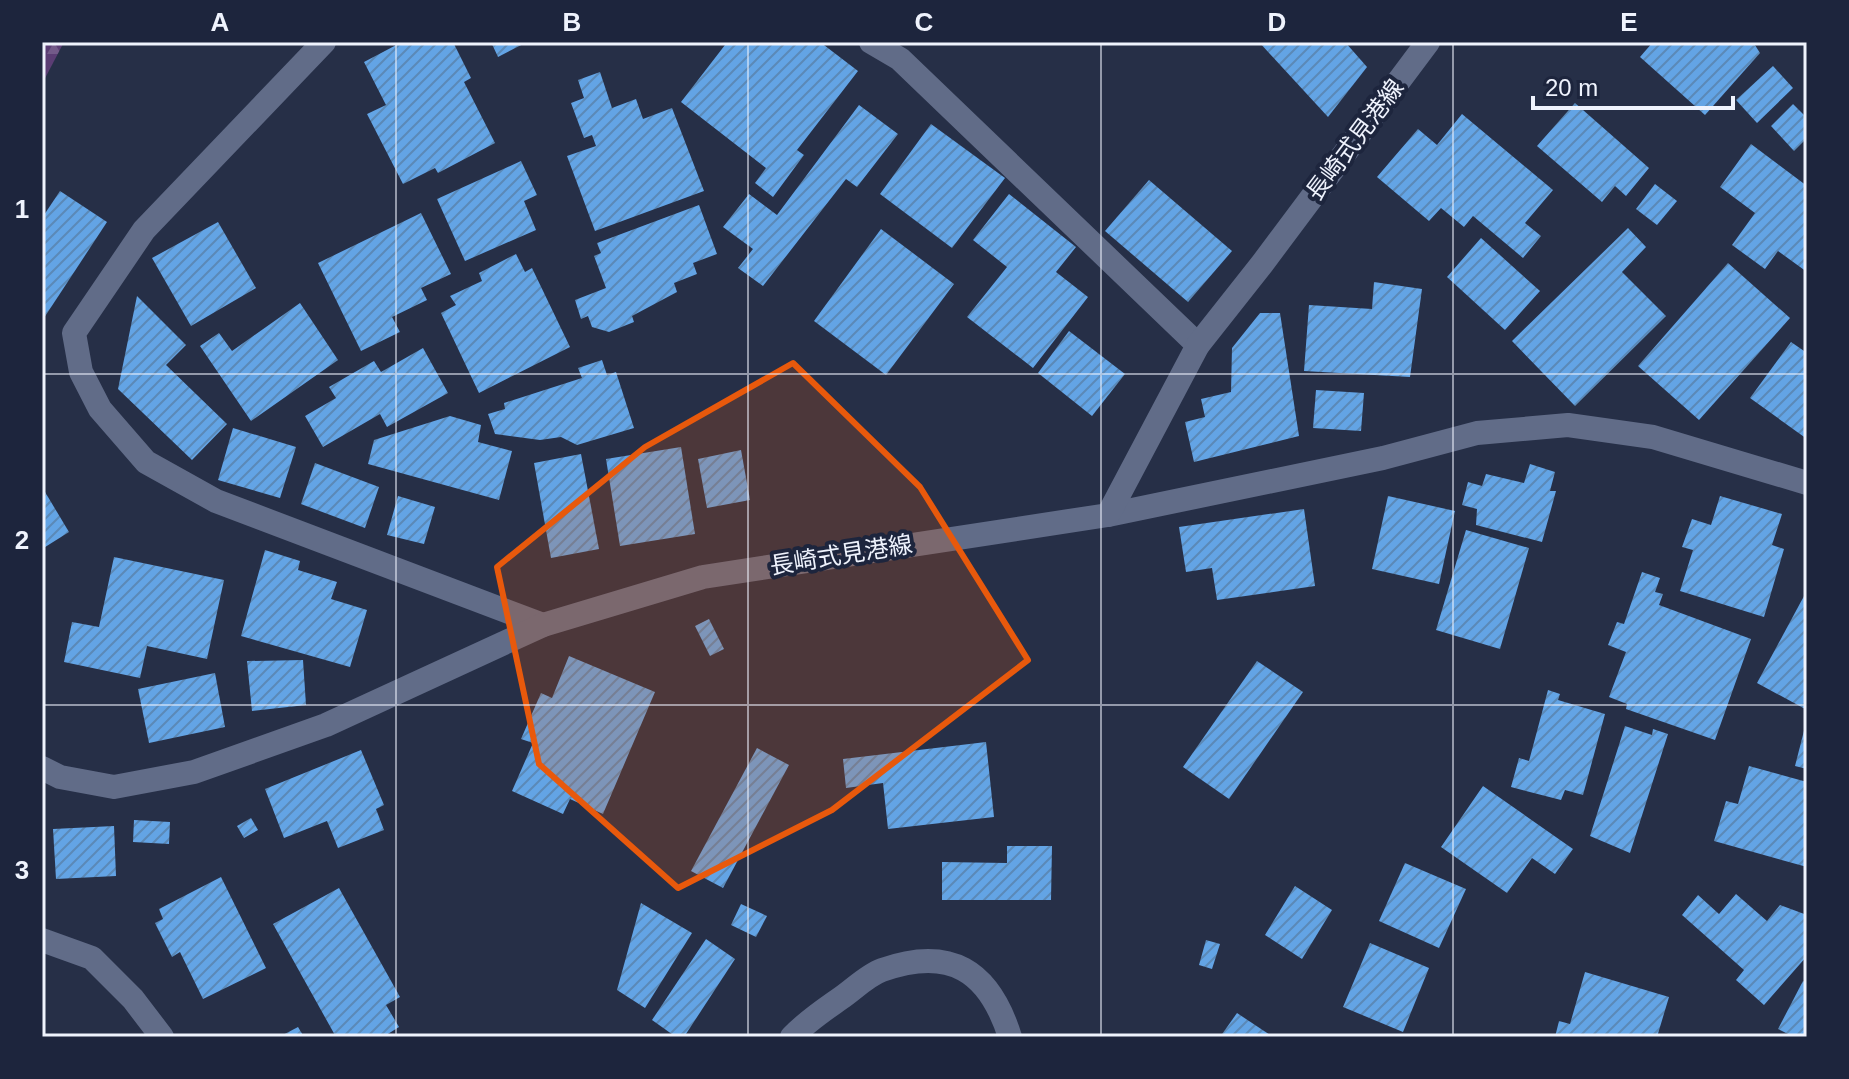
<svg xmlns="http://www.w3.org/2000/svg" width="1849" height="1079" viewBox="0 0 1849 1079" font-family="Helvetica,'Noto Sans JP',sans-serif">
  <defs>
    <pattern id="forest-firs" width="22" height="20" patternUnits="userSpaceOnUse" patternTransform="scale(2)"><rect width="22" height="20" fill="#5b3d74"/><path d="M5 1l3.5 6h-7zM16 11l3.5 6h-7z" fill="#735a89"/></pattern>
    <pattern id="building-hatch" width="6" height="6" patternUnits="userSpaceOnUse" patternTransform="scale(2)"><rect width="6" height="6" fill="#63a4e5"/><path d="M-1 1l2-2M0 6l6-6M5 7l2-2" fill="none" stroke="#5b89b7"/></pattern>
  </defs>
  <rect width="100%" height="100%" fill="#262f47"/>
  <polygon fill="url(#forest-firs)" points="42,42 64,42 42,84"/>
  <g fill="url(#building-hatch)">
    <polygon points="402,42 453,42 471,78 464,82 495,143 438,173 435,168 403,184 367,114 386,105 364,62"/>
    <polygon points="491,42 527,42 498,57"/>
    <polygon points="721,42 820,42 858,71 797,150 804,155 773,197 755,183 766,168 681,102 725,45"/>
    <polygon points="1259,42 1345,42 1367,67 1328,117"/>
    <polygon points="1653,42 1753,42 1760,53 1705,115 1640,57"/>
    <polygon points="1773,66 1793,88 1757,123 1736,100"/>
    <polygon points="600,72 612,108 636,99 643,119 672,108 704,191 595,231 567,156 596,146 592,135 584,138 571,103 584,98 578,80"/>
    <polygon points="1575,103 1649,168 1626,196 1615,186 1602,202 1537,146"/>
    <polygon points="1793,104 1807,118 1807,138 1794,151 1771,126"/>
    <polygon points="859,105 898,134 857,187 846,179 763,286 738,268 753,249 723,227 749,194 777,215"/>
    <polygon points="1462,114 1553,190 1525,223 1541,236 1523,258 1473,216 1464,227 1441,208 1429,221 1377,177 1418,129 1437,145"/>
    <polygon points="931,124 1005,178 952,248 880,194"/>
    <polygon points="1751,144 1807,186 1807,272 1778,251 1765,269 1732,245 1755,213 1720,187"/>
    <polygon points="521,161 537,195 524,201 536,230 465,261 437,199"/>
    <polygon points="1149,180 1232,251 1188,302 1105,231"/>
    <polygon points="1655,184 1677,201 1657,225 1636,209"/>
    <polygon points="60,191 107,222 42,321 42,218"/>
    <polygon points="1009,194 1076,247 1056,272 1088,297 1033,368 967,317 1007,267 973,240"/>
    <polygon points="699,205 717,254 693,263 697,274 674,283 677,292 632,316 634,322 609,332 592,327 588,316 581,319 575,300 606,288 594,256 601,253 597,243"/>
    <polygon points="421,213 451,274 421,288 427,300 392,317 400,332 361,351 318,263"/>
    <polygon points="218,222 256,288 191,326 152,258"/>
    <polygon points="1628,228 1646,247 1622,272 1666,316 1575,406 1512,341"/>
    <polygon points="881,229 954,284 886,375 814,321"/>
    <polygon points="1481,238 1540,291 1505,330 1447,277"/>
    <polygon points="516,254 525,272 532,268 570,347 479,393 441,313 456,305 450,296 482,281 479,273"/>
    <polygon points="1728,263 1790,318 1699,420 1638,366"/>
    <polygon points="1374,282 1422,289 1410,377 1304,371 1309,305 1372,309"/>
    <polygon points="137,296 186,345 166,365 227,424 192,460 118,389"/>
    <polygon points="300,303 338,360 251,421 200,346 219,333 232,351"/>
    <polygon points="1260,313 1280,313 1299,436 1194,462 1185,422 1205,417 1201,399 1231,392 1232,348"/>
    <polygon points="1069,331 1125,374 1092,416 1038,373"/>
    <polygon points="1791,342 1807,353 1807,439 1750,398"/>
    <polygon points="423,348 448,393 387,427 380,414 323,447 305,416 336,398 329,387 374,361 381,372"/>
    <polygon points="602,360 607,375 616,372 634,428 577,445 561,437 540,440 495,434 488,414 505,409 504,403 582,378 578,368"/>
    <polygon points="1316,390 1364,393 1361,431 1313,428"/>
    <polygon points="450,416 481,425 478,442 512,451 499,500 368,464 374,440"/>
    <polygon points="233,428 296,447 280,498 218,480"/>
    <polygon points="681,447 695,534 620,546 606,459"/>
    <polygon points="741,450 750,500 707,508 698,459"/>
    <polygon points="581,454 599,549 551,558 534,463"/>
    <polygon points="315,463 379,487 365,528 301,504"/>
    <polygon points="1530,464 1555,472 1550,491 1556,491 1542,542 1476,525 1477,509 1462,505 1468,482 1482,486 1486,474 1524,483"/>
    <polygon points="42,487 69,532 42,549"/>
    <polygon points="398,496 435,507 424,544 387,535"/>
    <polygon points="1388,496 1455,511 1439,584 1372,569"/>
    <polygon points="1720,496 1782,514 1772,545 1784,549 1764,617 1680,591 1693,550 1682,547 1692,519 1711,525"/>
    <polygon points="1304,509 1315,586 1217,600 1212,568 1186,572 1179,527"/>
    <polygon points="1466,530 1529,548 1500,649 1436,630"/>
    <polygon points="265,550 300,561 298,570 337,582 331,599 367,610 350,667 241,636"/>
    <polygon points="114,557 224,580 207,659 147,646 140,678 64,662 72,622 99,627"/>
    <polygon points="1642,572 1660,578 1655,592 1663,594 1659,605 1751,639 1715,740 1626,709 1627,704 1609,697 1626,652 1608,645 1617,622 1624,624"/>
    <polygon points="1804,596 1807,597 1807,710 1757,683"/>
    <polygon points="709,619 724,649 710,656 695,626"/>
    <polygon points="569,656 655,692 603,814 570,799 563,814 512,791 533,743 521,739 541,693 552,698"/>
    <polygon points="303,660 306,705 252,711 247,661"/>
    <polygon points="1257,661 1303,692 1229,799 1183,767"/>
    <polygon points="215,673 225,727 149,743 138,689"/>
    <polygon points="1548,690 1560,694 1558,700 1605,714 1583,795 1565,790 1561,800 1511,787 1519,758 1529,761"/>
    <polygon points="1806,723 1807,723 1807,769 1795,766"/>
    <polygon points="1625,726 1652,735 1653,729 1668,734 1630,853 1590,836"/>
    <polygon points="986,742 994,817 888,829 883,783 846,788 843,759"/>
    <polygon points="757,748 789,765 723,888 691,871"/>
    <polygon points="361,750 384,805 376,809 384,830 338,848 327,821 284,838 265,789"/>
    <polygon points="1749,766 1807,782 1807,867 1714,841 1726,801 1738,804"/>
    <polygon points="1483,786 1573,849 1555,874 1532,858 1507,893 1441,847"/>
    <polygon points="251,818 258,830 244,838 237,826"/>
    <polygon points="134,820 170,822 169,844 133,842"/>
    <polygon points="114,826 116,876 56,879 53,829"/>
    <polygon points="1007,846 1052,846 1051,900 942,900 942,862 1007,863"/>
    <polygon points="1405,863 1466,889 1439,948 1379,921"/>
    <polygon points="221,877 266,968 203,999 180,952 172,957 155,923 163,919 159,909"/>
    <polygon points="1295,886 1332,910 1302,959 1265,935"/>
    <polygon points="339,888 400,997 386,1005 399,1027 383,1037 336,1037 273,924"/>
    <polygon points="1736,894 1767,921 1780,905 1807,915 1807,956 1764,1005 1736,980 1744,970 1682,915 1698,895 1719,914"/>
    <polygon points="641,903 692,933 645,1008 617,990"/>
    <polygon points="741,904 767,916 756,937 731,925"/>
    <polygon points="706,939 735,959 684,1037 676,1037 652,1020"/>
    <polygon points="1206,940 1220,944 1212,969 1199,965"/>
    <polygon points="1370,943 1429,968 1403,1032 1343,1007"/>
    <polygon points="1585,972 1669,997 1657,1037 1555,1037 1559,1021 1570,1024"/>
    <polygon points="1803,981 1807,983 1807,1037 1794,1037 1778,1029"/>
    <polygon points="1237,1013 1273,1037 1220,1037"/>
    <polygon points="298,1027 304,1037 279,1037"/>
  </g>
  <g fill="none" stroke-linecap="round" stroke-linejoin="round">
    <g stroke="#616c88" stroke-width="24">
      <polyline points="324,42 144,230 74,333 81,372 100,409 146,462 216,501 543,625"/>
      <polyline points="871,42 900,59 1198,345"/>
      <polyline points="1108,515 1383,458 1477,433 1568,425 1653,437 1807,483"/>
    </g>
    <g stroke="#616c88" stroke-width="24">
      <polyline points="42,768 60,777 114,787 194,772 326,725 543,625 703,577 1108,515 1198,345 1262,264 1428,42"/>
      <polyline points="42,940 92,958 133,999 162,1037"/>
      <path d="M792 1037C807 1021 824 1010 841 998 854 989 868 975 882 970 950 946 989 970 1010 1037"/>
    </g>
  </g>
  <path fill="#e8590c" fill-opacity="0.2" stroke="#e8590c" stroke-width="6" stroke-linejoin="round" d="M793 363 920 487 1028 660 832 810 678 888 539 764 497 567 645 447Z"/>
  <path fill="none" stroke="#eff3fd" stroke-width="2" stroke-opacity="0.55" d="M396 42V1037M748 42V1037M1101 42V1037M1453 42V1037M42 374H1807M42 705H1807"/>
  <g text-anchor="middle" stroke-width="8" stroke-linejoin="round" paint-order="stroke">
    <g font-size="24" fill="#eff3fd" stroke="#1d253d">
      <text transform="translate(1355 140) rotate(-53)" y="8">長崎式見港線</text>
      <text transform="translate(841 555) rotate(-9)" y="8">長崎式見港線</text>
    </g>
  </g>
  <rect width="1849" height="1079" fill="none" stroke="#1d253d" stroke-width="88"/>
  <path d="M1533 96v12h200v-12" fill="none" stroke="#eff3fd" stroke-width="4"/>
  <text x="1545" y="96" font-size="24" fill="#eff3fd" stroke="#1d253d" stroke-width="6" paint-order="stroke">20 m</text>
  <rect x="44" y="44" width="1761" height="991" fill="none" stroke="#eff3fd" stroke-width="3"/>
  <g font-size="26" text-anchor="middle" font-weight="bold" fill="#eff3fd">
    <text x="220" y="31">A</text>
    <text x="572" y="31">B</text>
    <text x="924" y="31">C</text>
    <text x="1277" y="31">D</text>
    <text x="1629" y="31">E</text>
    <text x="22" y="218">1</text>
    <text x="22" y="549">2</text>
    <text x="22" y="879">3</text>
  </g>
</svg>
